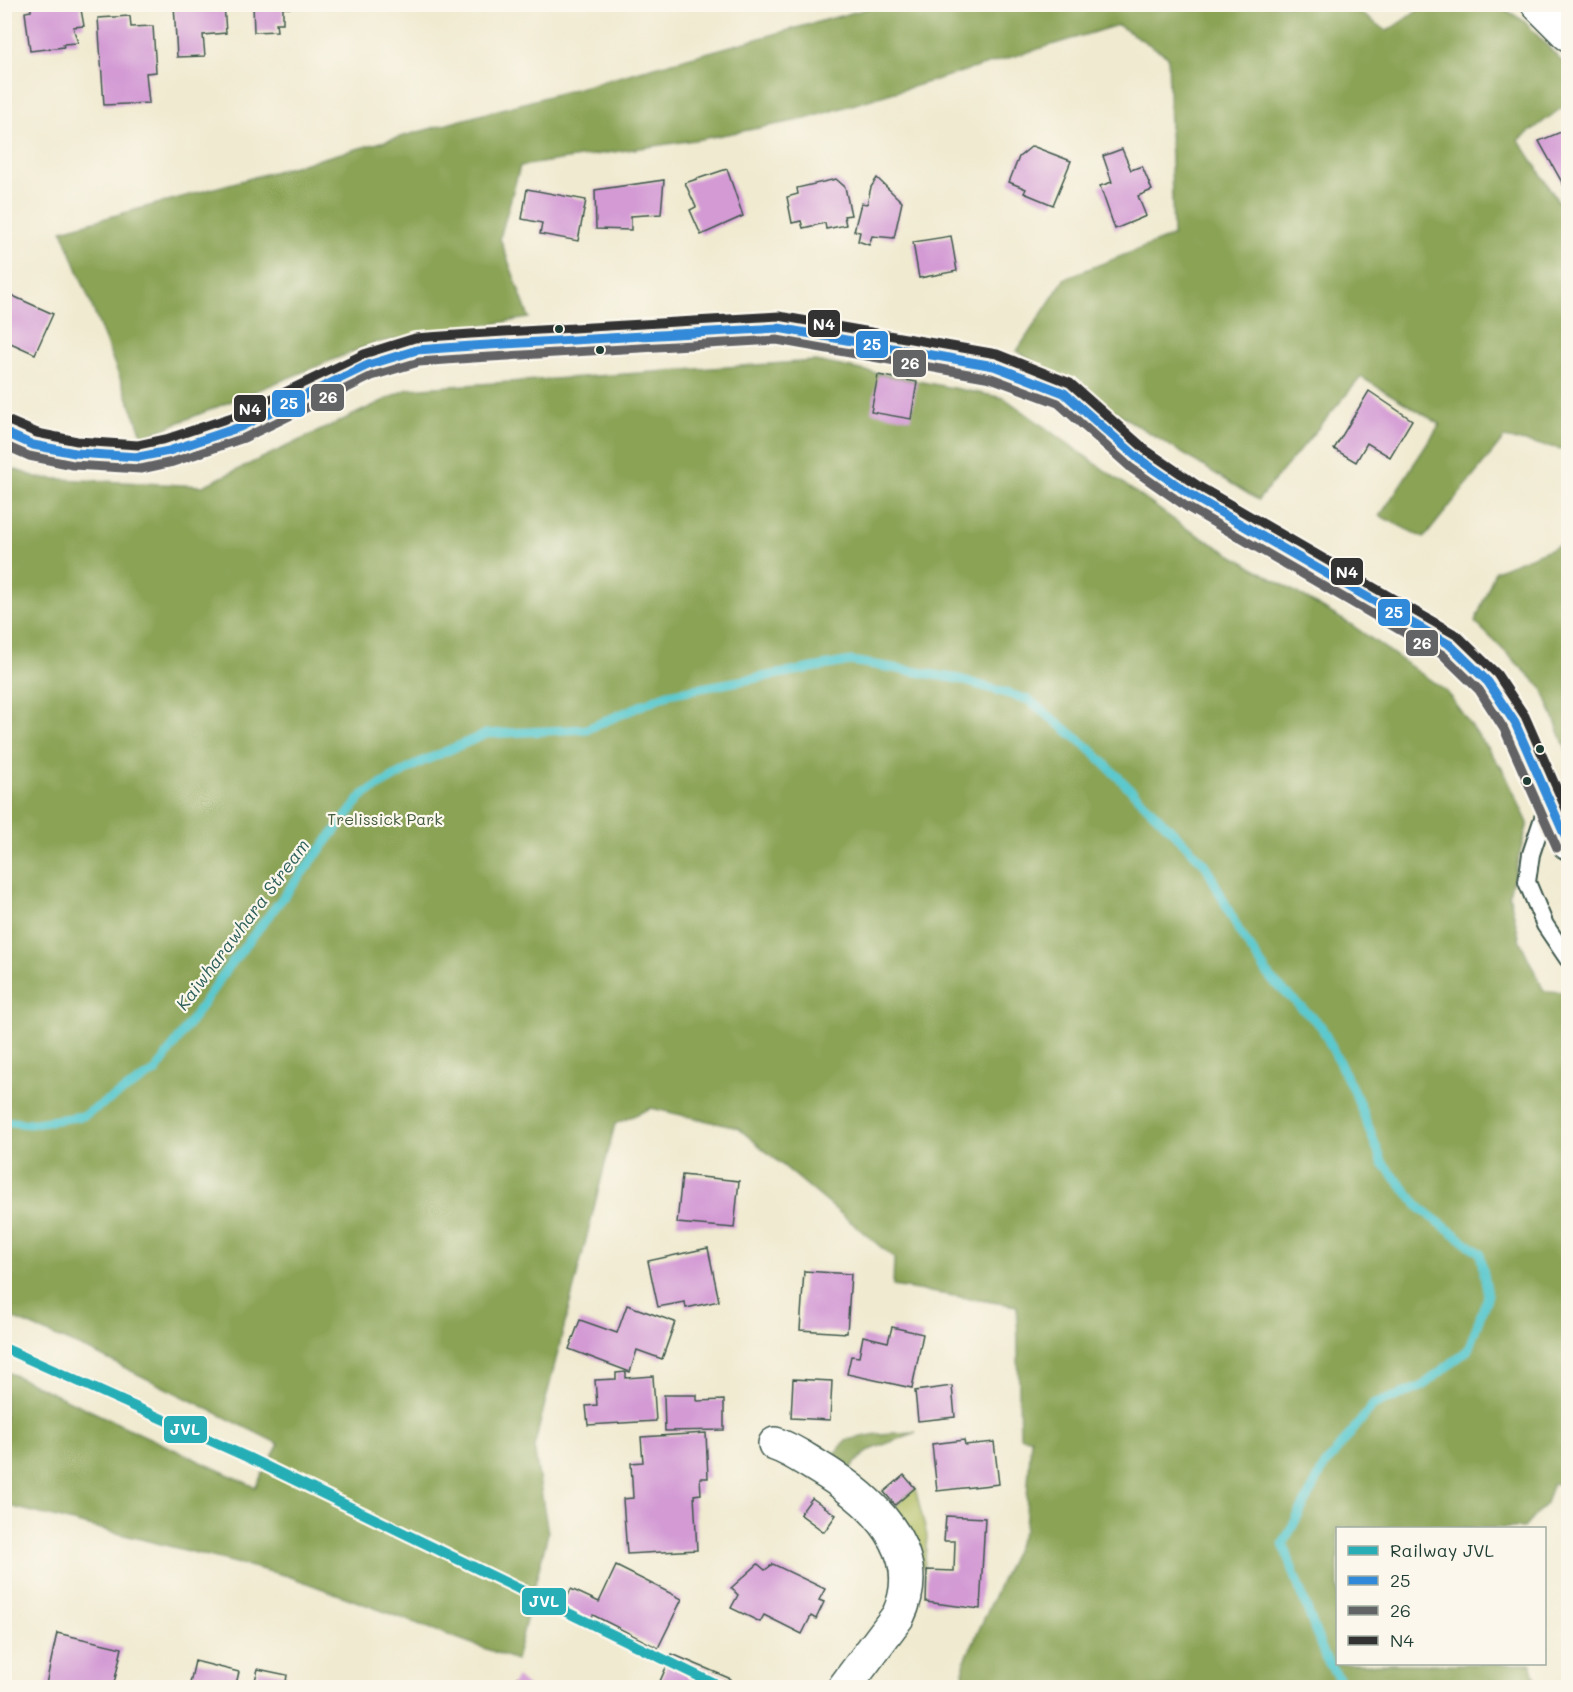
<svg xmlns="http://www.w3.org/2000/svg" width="1573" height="1692" viewBox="0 0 1573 1692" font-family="Mali,sans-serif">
  <rect width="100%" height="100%" fill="#fbf7ec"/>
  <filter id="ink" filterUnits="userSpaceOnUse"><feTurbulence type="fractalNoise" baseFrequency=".0167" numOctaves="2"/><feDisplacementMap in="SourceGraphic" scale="12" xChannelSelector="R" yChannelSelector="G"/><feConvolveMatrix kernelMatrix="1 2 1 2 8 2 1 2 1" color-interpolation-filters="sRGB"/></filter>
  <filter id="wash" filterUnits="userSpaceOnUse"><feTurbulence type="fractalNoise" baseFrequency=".008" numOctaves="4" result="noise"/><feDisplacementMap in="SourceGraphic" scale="24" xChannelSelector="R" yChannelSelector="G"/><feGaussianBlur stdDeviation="1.35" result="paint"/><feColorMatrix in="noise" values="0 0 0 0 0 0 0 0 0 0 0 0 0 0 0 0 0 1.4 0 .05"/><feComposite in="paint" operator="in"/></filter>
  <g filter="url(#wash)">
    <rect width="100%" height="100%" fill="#f0ead0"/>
    <polygon fill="#aebb5d" stroke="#667c48" stroke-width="1.5" points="915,1488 927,1536 924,1568 919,1565 892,1509"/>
    <g fill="#8aa354" stroke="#547044" stroke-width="1.5">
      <polygon points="880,5 1349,5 1387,31 1426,5 1498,5 1524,21 1568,68 1568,103 1519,140 1568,217 1568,450 1504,438 1424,538 1380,516 1440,424 1361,377 1258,500 1017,351 1065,278 1173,236 1168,56 1118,25 805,119 701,139 520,166 500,238 529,318 374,343 143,437 62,230"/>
      <polygon points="815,361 1004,398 1184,527 1350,624 1446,691 1503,770 1528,823 1509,894 1520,941 1544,991 1568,992 1568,1487 1553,1483 1546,1503 1524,1528 1338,1528 1338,1664 1531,1664 1537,1682 1543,1687 964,1687 963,1665 1025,1528 1031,1438 1020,1437 1017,1306 893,1286 894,1258 738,1128 651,1108 615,1124 534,1447 548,1533 516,1660 288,1576 5,1505 5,1371 255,1487 279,1444 93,1352 5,1315 5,466 39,478 203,486 408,389"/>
      <polygon points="1568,531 1568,754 1542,688 1475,622 1495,571 1565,543"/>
      <polygon points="916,1432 868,1451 850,1468 830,1459 847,1440 877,1434"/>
    </g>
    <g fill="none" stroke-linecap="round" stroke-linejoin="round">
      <polyline stroke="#5bc9cf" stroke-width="9" points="4,1121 29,1124 83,1116 156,1071 227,969 363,795 419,763 486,734 587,729 668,694 851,661 959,679 1029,700 1089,748 1205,864 1239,931 1271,979 1321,1026 1357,1098 1382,1162 1421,1209 1480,1253 1488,1295 1468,1350 1421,1387 1373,1405 1324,1467 1283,1544 1325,1657 1345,1688"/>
    </g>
    <g id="blocks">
      <g fill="#d39ad4">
        <polygon points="25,4 80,4 84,26 73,27 78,43 63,44 64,47 30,51 25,12 31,11 31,7 25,7"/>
        <polygon points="174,4 224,4 226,33 203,35 205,56 177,57"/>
        <polygon points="253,4 290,4 290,8 283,8 283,23 276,23 277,31 254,32"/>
        <polygon points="130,16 131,27 153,26 156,72 146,73 149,103 104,105 98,18"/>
        <polygon points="1568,129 1568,193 1539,141"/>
        <polygon points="1032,146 1071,161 1053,205 1024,193 1026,189 1009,182 1019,157"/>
        <polygon points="1122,149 1131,170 1142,166 1152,190 1138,196 1146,216 1115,229 1100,186 1112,182 1103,156"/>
        <polygon points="727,169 743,216 701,235 690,210 696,207 685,183"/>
        <polygon points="877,178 902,202 894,238 872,236 869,245 858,241 860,232 854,231 861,203 867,204 871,187"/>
        <polygon points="836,179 845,187 851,215 844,216 846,225 826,229 825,223 803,228 801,221 792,223 787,197 798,194 797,188"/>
        <polygon points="664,180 661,214 631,216 631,230 596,229 595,190"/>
        <polygon points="527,189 586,200 578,241 540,234 542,223 522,219"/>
        <polygon points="951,236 957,271 919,278 913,242"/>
        <polygon points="4,292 53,314 35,354 4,340"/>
        <polygon points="878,375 917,382 911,419 871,412"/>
        <polygon points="1369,391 1412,420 1390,457 1367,443 1356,462 1334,449"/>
        <polygon points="682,1175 739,1181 734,1228 677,1223"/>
        <polygon points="708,1248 719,1301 686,1308 685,1302 658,1307 648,1261"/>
        <polygon points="804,1271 851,1274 847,1333 800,1330"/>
        <polygon points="627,1305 675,1322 662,1359 637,1350 630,1372 569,1349 580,1320 617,1333"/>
        <polygon points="892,1327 923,1334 912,1388 847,1374 851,1356 859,1357 863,1336 888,1342"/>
        <polygon points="626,1372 626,1378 653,1376 656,1421 588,1425 586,1406 597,1405 595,1380 616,1379 616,1373"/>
        <polygon points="793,1379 832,1381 830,1420 791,1418"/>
        <polygon points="952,1386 955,1417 918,1421 915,1391"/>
        <polygon points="664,1395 697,1395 697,1401 724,1400 724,1430 665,1431"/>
        <polygon points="706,1433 708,1478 700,1478 701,1494 694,1495 697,1550 627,1554 623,1499 633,1498 631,1463 643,1462 641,1437"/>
        <polygon points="964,1440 965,1445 994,1442 999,1484 937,1491 932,1444"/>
        <polygon points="904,1475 915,1488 895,1505 884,1492"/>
        <polygon points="812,1498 836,1515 824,1532 800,1514"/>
        <polygon points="946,1516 985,1518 980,1609 926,1602 927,1570 954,1571 955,1541 944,1541"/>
        <polygon points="758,1564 765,1570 773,1564 825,1589 819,1600 824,1602 816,1619 811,1616 802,1634 764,1615 760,1622 731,1608 738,1595 731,1588"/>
        <polygon points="616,1566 682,1599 658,1648 593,1615 590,1620 563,1607 571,1589 599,1602"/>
        <polygon points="57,1633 122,1648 113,1688 61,1688 46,1684"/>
        <polygon points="672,1654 731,1679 728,1688 657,1688"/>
        <polygon points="195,1661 239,1672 235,1688 189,1688"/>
        <polygon points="258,1669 287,1675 285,1688 253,1688"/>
        <polygon points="517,1677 530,1688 509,1688"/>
      </g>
    </g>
  </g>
  <g filter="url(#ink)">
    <use href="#blocks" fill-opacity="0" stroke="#3e574b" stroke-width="1.5"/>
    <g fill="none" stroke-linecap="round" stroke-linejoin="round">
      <g stroke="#3e574b" stroke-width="20">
        <polyline id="lane" points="1548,803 1531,854 1527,882 1545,925 1568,959"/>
      </g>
      <g stroke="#3e574b" stroke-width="36">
        <g id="street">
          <polyline points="1538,4 1568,34"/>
          <path d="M775 1444C790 1449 803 1458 816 1466 868 1497 930 1549 898 1616L844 1688"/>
        </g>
      </g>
      <g stroke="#3e574b" stroke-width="36">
        <polyline id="secondary" points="4,432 33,445 75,453 139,457 169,451 240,427 368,365 417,350 472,346 778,328 994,366 1064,393 1139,459 1194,497 1450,645 1488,682 1515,723 1568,843"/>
      </g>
      <use href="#lane" stroke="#fff" stroke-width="16"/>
      <use href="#street" stroke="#fff" stroke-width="33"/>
      <use href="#secondary" stroke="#fff" stroke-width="33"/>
      <g stroke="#fbf7ec" stroke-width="14">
        <polyline id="bus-1" points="4,432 33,445 75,453 139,457 169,451 240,427 368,365 417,350 472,346 778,328 994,366 1064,393 1139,459 1194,497 1450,645 1488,682 1515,723 1568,843"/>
      </g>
      <g stroke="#fbf7ec" stroke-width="14">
        <polyline id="bus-2" points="4,445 29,456 73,465 141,469 173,462 244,438 372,376 419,362 473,358 777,340 991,378 1058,403 1131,468 1187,507 1443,655 1479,690 1504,729 1557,848"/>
      </g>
      <g stroke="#fbf7ec" stroke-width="14">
        <polyline id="bus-3" points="9,421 37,433 77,441 138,445 166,439 235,416 364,354 415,338 471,334 779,316 997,354 1070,383 1146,450 1200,487 1458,636 1497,674 1525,716 1568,814"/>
      </g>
      <use href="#bus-1" stroke="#308ad9" stroke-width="9"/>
      <use href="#bus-2" stroke="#636466" stroke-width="9"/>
      <use href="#bus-3" stroke="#333" stroke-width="9"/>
      <g stroke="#fbf7ec" stroke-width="15">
        <polyline id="rail-1" points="4,1348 247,1457 723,1688"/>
      </g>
      <use href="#rail-1" stroke="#28aeb7" stroke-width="10"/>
    </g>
  </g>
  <g fill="#1f3d34" stroke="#fbf7ec" stroke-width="2">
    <circle cx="559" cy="329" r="5"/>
    <circle cx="600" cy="350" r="5"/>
    <circle cx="1540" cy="749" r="5"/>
    <circle cx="1527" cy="781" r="5"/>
  </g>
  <g text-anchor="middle" stroke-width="4.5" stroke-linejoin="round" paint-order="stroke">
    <g font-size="16" fill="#435c3e" stroke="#fbf7ec">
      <text x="385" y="825">Trelissick Park</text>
    </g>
    <g font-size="18" font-style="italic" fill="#2e605b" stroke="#fbf7ec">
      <text transform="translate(243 925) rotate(-53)" y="6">Kaiwharawhara Stream</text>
    </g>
  </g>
  <g stroke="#fbf7ec" stroke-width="2">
    <rect x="807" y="309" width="34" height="29" rx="6" fill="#333"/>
    <rect x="855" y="330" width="34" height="29" rx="6" fill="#308ad9"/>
    <rect x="892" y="349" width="35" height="29" rx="6" fill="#636466"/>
    <rect x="310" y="383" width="35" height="29" rx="6" fill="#636466"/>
    <rect x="271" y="389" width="35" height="29" rx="6" fill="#308ad9"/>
    <rect x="233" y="394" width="34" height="29" rx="6" fill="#333"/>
    <rect x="1330" y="557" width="34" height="29" rx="6" fill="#333"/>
    <rect x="1377" y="598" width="34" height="29" rx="6" fill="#308ad9"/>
    <rect x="1405" y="629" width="34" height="28" rx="6" fill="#636466"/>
    <rect x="163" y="1415" width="45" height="29" rx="6" fill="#28aeb7"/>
    <rect x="521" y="1587" width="46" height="29" rx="6" fill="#28aeb7"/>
  </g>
  <g font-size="16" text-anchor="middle" font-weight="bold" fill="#fff">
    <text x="824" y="330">N4</text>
    <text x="872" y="350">25</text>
    <text x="910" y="369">26</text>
    <text x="328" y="403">26</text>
    <text x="289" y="409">25</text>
    <text x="250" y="415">N4</text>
    <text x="1347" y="578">N4</text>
    <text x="1394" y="618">25</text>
    <text x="1422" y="649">26</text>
    <text x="185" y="1435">JVL</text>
    <text x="544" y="1607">JVL</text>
  </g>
  <rect width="1573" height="1692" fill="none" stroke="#fbf7ec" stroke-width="24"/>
  <rect x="1336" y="1527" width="210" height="138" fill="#fbf7ec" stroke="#a3ada2" stroke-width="1.5"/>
  <rect x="1348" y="1546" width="30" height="9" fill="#28aeb7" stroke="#a3ada2" stroke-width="1.5"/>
  <text x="1390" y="1557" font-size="18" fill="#1f3d34">Railway JVL</text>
  <rect x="1348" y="1576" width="30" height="9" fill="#308ad9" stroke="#a3ada2" stroke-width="1.5"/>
  <text x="1390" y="1587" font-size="18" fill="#1f3d34">25</text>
  <rect x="1348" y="1606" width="30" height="9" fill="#636466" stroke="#a3ada2" stroke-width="1.5"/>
  <text x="1390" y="1617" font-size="18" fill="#1f3d34">26</text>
  <rect x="1348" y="1636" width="30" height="9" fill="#333333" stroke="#a3ada2" stroke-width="1.5"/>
  <text x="1390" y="1647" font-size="18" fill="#1f3d34">N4</text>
</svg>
